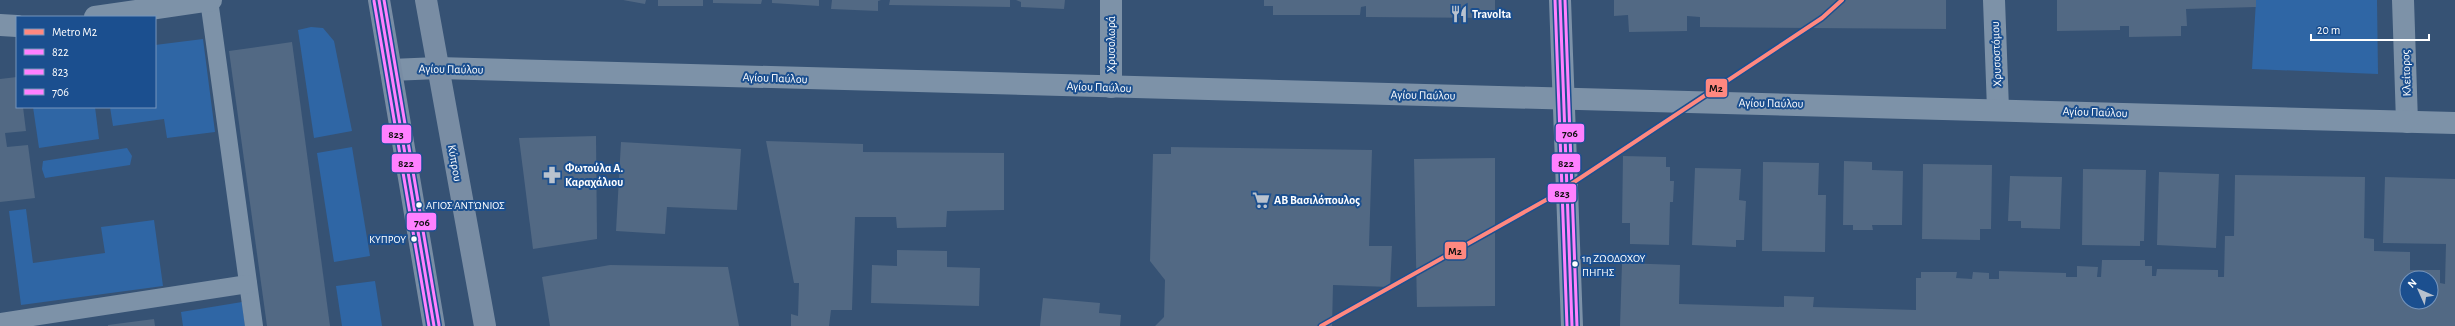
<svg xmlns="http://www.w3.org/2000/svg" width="2455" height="326" viewBox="0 0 2455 326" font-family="'Alegreya Sans',sans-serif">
  <rect width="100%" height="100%" fill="#365274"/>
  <g fill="#2f66a5">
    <polygon points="2256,0 2377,0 2378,74 2252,69"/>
    <polygon points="311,27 323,28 334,41 352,131 314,138 298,30"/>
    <polygon points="203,39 215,132 167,138 164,119 113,126 110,107 155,107 155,45"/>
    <polygon points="33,107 95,107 99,139 39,148"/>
    <polygon points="352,147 370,256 334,262 317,153"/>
    <polygon points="127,148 132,156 130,165 45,178 42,169 43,161"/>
    <polygon points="26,209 33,263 105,253 101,227 154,220 163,286 21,305 9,211"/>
    <polygon points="375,281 382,326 342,326 336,286"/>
    <polygon points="242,302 245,326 183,326 181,312"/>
  </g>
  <g fill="#526984" fill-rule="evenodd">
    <polygon points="623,0 646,0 645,4"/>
    <rect x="658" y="0" width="45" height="6"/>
    <polygon points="713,0 762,0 761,4 713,3"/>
    <polygon points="772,0 819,0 819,6 772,3"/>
    <polygon points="832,0 881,0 878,1 878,11 831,9"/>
    <polygon points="890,0 1010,0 1010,7 889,5"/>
    <polygon points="1016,0 1065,0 1064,9 1021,7 1021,2"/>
    <polygon points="1264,0 1495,0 1495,18 1366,17 1366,6 1361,7 1360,15 1273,15 1273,6 1264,6"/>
    <polygon points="1614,0 1946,0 1946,29 1700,27 1700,17 1687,16 1687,31 1629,32 1628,15 1614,16"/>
    <polygon points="2057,0 2256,0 2256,7 2186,9 2187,26 2181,26 2181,36 2129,37 2129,26 2120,26 2120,30 2057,31"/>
    <polygon points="292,42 330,326 267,326 229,51"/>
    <polygon points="17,77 17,107 23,107 26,131 5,133 7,147 28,145 35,198 0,202 0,79"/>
    <polygon points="596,136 597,239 533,249 519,138"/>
    <polygon points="766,141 863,144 863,152 1004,153 1004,210 947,211 946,227 897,228 896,217 855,217 852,310 831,310 829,326 791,326 791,314 798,316 799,283 794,283"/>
    <polygon points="621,142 741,149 737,210 667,207 665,234 616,231"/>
    <polygon points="1171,147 1372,150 1369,246 1392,246 1390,287 1333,285 1332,326 1155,326 1164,317 1165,280 1150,261 1153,154 1171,154"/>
    <polygon points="1623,156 1666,157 1666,167 1670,167 1670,181 1674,181 1673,202 1670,202 1669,245 1630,244 1630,223 1622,223"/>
    <polygon points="1495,158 1495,306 1417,307 1414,159"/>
    <polygon points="1844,161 1872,162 1872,170 1903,171 1902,225 1872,225 1873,230 1853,230 1853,225 1843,225"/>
    <polygon points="1763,162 1819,163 1818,195 1826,195 1825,252 1762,251"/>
    <polygon points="1923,164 1992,165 1991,229 1980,229 1980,240 1922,239"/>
    <polygon points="1695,168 1741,169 1739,200 1746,201 1744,240 1736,240 1736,247 1692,245"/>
    <polygon points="2083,169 2146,170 2144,241 2140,241 2140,246 2082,245"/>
    <polygon points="2159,172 2219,174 2216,248 2157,245"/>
    <path d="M2235 175 2365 177 2364 238 2374 239V251L2410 252V270H2440V283L2445 284 2446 244 2383 243 2385 177 2455 179V326H1620L1622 263 1680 265 1679 304 1784 307V296L1814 297 1813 307 1916 310V278H1921V272H1957L1956 278 1972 279 1973 272 1989 273V279H1999V271L2066 273V277H2077V266L2098 267 2097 277H2101L2102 260H2145V266H2152V276H2156L2157 269 2218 270V277H2224L2225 236H2234ZM2407 278H2431V302H2407Z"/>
    <polygon points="2010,176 2062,177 2060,229 2021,228 2021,221 2008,221"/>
    <polygon points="897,250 947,251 947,267 980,268 979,306 871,303 872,265 897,266"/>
    <polygon points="610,265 728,267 739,326 550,326 542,277"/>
    <polygon points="1043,298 1100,303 1099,313 1121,315 1120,326 1040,326"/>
    <polygon points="154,319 155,326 108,326 108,325"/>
  </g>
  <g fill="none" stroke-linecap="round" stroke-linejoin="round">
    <g stroke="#7d92a8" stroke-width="18">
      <polyline points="209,0 254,326"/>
      <polyline points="0,322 248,284"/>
    </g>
    <g stroke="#7d92a8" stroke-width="22">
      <polyline points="1111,0 1111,87"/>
      <polyline points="1560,0 1572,326"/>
      <polyline points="1994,0 1998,109"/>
      <polyline points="2403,0 2407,122"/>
      <polyline points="95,17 211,0"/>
      <polyline points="0,25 17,26"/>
      <polyline points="391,70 438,68 2455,123"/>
    </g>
    <g stroke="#798da4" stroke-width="22">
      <polyline points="379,0 434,326"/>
      <polyline points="426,0 485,326"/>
    </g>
    <g stroke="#1b4f8f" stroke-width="6">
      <g id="bus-1">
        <polyline points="379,0 434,326"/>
        <polyline points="1560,0 1572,326"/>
      </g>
    </g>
    <g stroke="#1b4f8f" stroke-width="6">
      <g id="bus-2">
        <polyline points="1555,0 1567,326"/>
        <polyline points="374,1 429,326"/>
      </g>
    </g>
    <g stroke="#1b4f8f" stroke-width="6">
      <g id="bus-3">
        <polyline points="384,0 439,325"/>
        <polyline points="1565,0 1577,326"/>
      </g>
    </g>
    <use href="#bus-1" stroke="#ff80ff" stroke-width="3"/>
    <use href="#bus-2" stroke="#ff80ff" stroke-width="3"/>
    <use href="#bus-3" stroke="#ff80ff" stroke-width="3"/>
    <g stroke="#1b4f8f" stroke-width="7">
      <polyline id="metro-1" points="1321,326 1553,196 1822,18 1842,0"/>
    </g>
    <use href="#metro-1" stroke="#ff8880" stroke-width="4"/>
  </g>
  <defs>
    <g id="restaurant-bare" transform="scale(1.38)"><path d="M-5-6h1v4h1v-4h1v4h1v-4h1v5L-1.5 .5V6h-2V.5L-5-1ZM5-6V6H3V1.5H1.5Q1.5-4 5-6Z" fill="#b9c2ce" stroke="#1b4f8f" stroke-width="2.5" paint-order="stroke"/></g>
    <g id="pharmacy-bare" transform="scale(1.38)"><path d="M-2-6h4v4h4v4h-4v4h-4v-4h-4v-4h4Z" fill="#b9c2ce" stroke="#1b4f8f" stroke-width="2.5" paint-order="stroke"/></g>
    <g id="supermarket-bare" transform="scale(1.38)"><path d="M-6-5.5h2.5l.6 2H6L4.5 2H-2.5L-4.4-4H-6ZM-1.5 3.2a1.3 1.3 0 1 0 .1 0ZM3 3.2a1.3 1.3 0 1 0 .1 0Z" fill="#b9c2ce" stroke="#1b4f8f" stroke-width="2.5" paint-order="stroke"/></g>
  </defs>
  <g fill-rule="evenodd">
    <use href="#restaurant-bare" x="1459" y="14"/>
    <use href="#pharmacy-bare" x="552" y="175"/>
    <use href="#supermarket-bare" x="1261" y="200"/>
  </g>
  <g fill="#fff" stroke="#1b4f8f" stroke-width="1.5">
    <circle cx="419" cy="205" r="3.5"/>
    <circle cx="414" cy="239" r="3.5"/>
    <circle cx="1575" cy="264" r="3.5"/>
  </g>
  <g text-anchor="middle" stroke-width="4" stroke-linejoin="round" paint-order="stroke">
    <g font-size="11" fill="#fff" stroke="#1b4f8f" text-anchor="start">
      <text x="426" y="209">ΑΓΙΟΣ ΑΝΤΏΝΙΟΣ</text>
      <text x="406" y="243" text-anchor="end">ΚΥΠΡΟΥ</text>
      <text x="1582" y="262">1η ΖΩΟΔΟΧΟΥ<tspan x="1582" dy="14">ΠΗΓΗΣ</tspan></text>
    </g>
    <g font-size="12" font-weight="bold" fill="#fff" stroke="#1b4f8f" text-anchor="start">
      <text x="1472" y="18">Travolta</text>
      <text x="565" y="172">Φωτούλα Α.<tspan x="565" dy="14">Καραχάλιου</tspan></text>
      <text x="1274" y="204">ΑΒ Βασιλόπουλος</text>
    </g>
    <g font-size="12" fill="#fff" stroke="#1b4f8f">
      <text transform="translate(1111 44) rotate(-90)" y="4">Χρυσολωρά</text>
      <text transform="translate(1996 54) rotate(-92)" y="4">Χρυσοστόμου</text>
      <text transform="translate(451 69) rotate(1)" y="4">Αγίου Παύλου</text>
      <text transform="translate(2406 73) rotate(-92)" y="4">Κλείτορος</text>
      <text transform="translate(775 78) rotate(2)" y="4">Αγίου Παύλου</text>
      <text transform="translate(1099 87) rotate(2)" y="4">Αγίου Παύλου</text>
      <text transform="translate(1423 95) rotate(1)" y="4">Αγίου Παύλου</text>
      <text transform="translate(1771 103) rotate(1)" y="4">Αγίου Παύλου</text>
      <text transform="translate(2095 112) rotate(2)" y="4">Αγίου Παύλου</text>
      <text transform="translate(455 163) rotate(80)" y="4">Κύπρου</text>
    </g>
  </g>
  <g stroke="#1b4f8f" stroke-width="1.5">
    <rect x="1705" y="78" width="23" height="20" rx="4" fill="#ff8880"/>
    <rect x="1555" y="123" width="30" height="20" rx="4" fill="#ff80ff"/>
    <rect x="381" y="124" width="31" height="20" rx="4" fill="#ff80ff"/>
    <rect x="391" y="153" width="31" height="20" rx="4" fill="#ff80ff"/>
    <rect x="1551" y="153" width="30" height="20" rx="4" fill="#ff80ff"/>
    <rect x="1547" y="183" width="30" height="20" rx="4" fill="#ff80ff"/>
    <rect x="406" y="212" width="31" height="19" rx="4" fill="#ff80ff"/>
    <rect x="1444" y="241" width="23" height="19" rx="4" fill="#ff8880"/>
  </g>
  <g font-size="11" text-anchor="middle" font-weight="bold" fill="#111">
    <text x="1716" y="92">Μ2</text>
    <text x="1570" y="137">706</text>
    <text x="396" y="138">823</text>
    <text x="406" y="167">822</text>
    <text x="1566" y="167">822</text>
    <text x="1562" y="197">823</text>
    <text x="422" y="226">706</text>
    <text x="1455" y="255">Μ2</text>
  </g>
  <rect x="16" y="16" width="140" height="92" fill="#1b4f8f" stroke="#7695bc"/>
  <rect x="24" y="29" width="20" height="6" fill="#ff8880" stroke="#7695bc"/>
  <text x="52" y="36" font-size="12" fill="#ffffff">Metro Μ2</text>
  <rect x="24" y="49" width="20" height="6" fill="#ff80ff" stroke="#7695bc"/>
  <text x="52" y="56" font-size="12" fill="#ffffff">822</text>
  <rect x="24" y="69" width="20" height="6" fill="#ff80ff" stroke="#7695bc"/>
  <text x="52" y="76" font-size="12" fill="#ffffff">823</text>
  <rect x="24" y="89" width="20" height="6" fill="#ff80ff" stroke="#7695bc"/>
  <text x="52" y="96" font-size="12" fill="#ffffff">706</text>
  <g transform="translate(2419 290) rotate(315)"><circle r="19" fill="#1b4f8f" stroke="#7695bc"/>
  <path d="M0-3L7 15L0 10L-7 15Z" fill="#b9c2ce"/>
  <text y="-6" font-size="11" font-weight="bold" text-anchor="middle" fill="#ffffff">N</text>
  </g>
  <path d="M2311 34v6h118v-6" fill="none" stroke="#ffffff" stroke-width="2"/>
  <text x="2317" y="34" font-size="12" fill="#ffffff" stroke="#1b4f8f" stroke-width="3" paint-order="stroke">20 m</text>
</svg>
